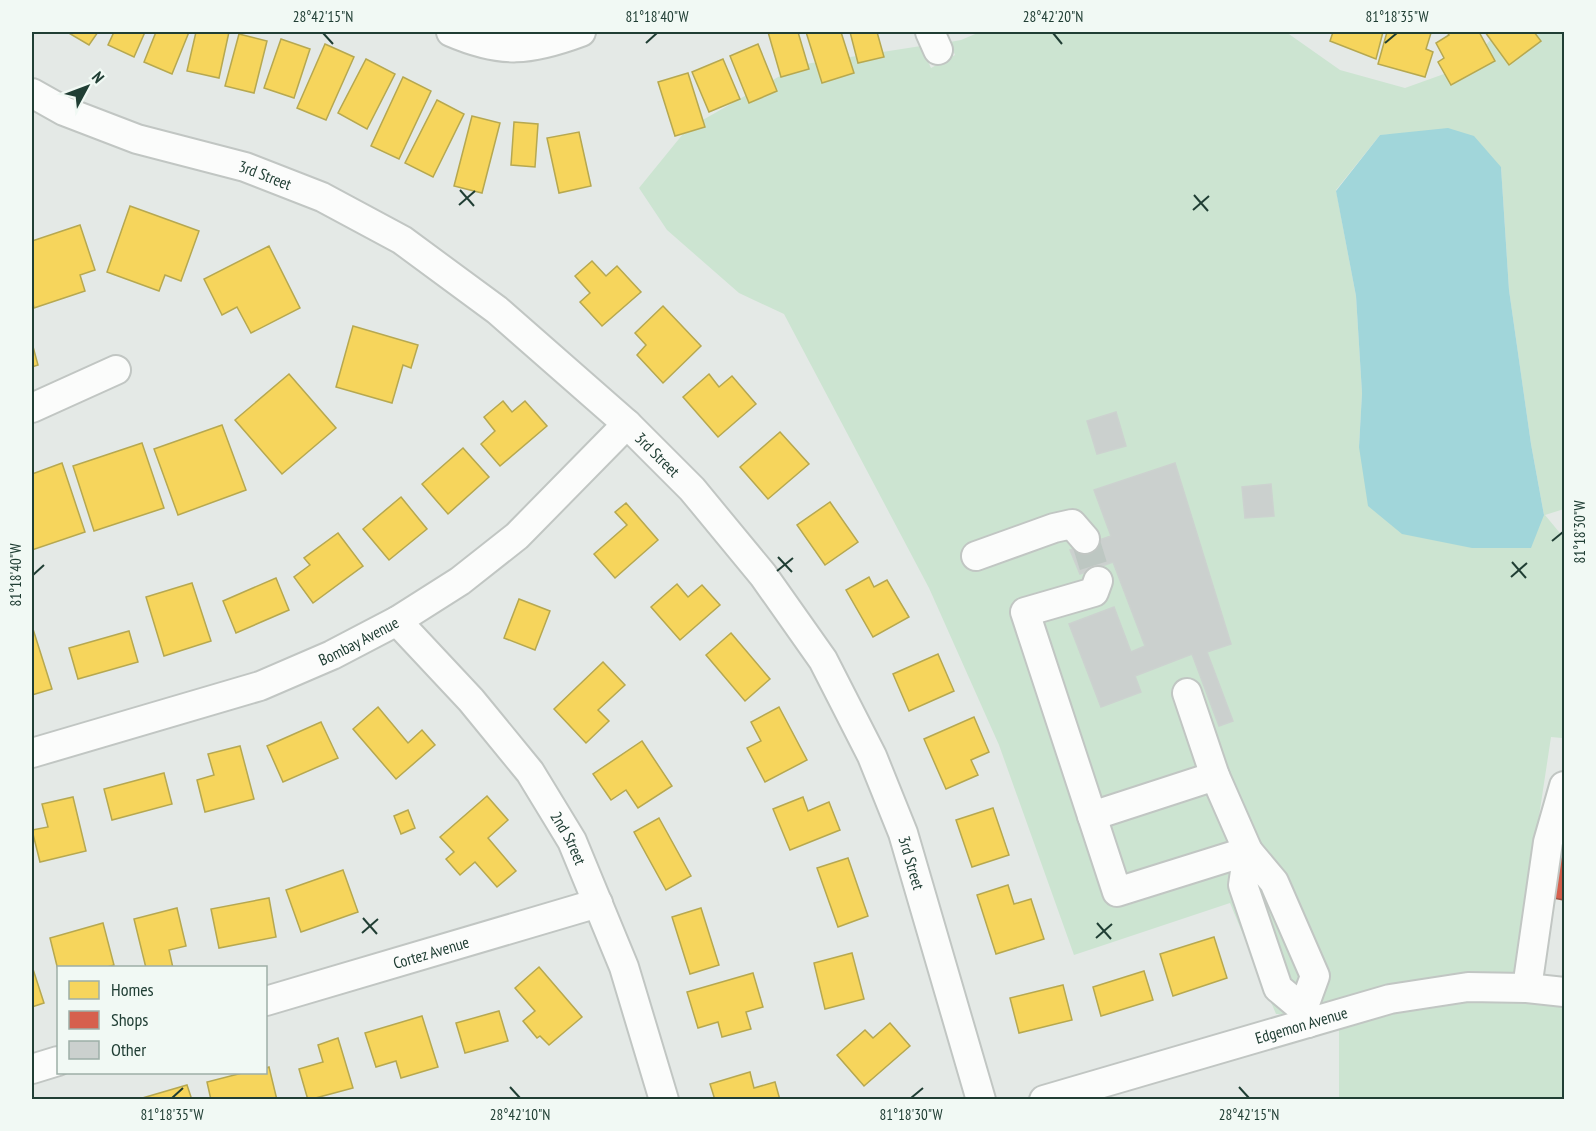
<svg xmlns="http://www.w3.org/2000/svg" width="1596" height="1131" viewBox="0 0 1596 1131" font-family="'PT Sans Narrow',sans-serif">
  <rect width="100%" height="100%" fill="#e4e9e6"/>
  <g fill="#cce4d1" fill-rule="evenodd">
    <path d="M980 32H1286L1340 70 1405 88 1469 65 1497 32H1564V509L1545 515 1564 538V693L1562 738 1551 737 1515 975 1292 1014H1276L1230 903 1074 955 999 745 929 588 784 314 739 293 667 230 639 188 687 129 799 65 921 46 931 68 955 55 950 42 961 40ZM1402 134 1501 167 1509 290 1531 444 1544 515 1359 447 1362 393 1356 296 1336 190 1380 135Z"/>
    <polygon points="1467,1000 1525,1001 1564,1005 1564,1099 1339,1100 1339,1027 1391,1012"/>
  </g>
  <polygon fill="#a1d6da" points="1448,128 1474,136 1501,167 1509,290 1531,444 1544,515 1531,548 1472,548 1402,534 1368,506 1359,447 1362,393 1356,296 1336,191 1380,135"/>
  <g fill="#f6d55c" stroke="#b6a850" stroke-width="1.5">
    <polygon points="67,32 98,32 89,45"/>
    <polygon points="114,32 145,32 134,57 108,45"/>
    <polygon points="156,32 189,32 172,74 144,62"/>
    <polygon points="196,32 229,32 219,78 187,71"/>
    <polygon points="768,32 798,32 809,69 781,77"/>
    <polygon points="806,32 841,32 854,73 822,83"/>
    <polygon points="850,32 877,32 884,57 858,63"/>
    <polygon points="1333,32 1383,32 1376,59 1330,41"/>
    <polygon points="1387,32 1431,33 1426,49 1433,52 1425,77 1378,64"/>
    <polygon points="1447,32 1479,32 1495,61 1451,85 1438,62 1444,58 1436,43 1449,35"/>
    <polygon points="1485,32 1534,32 1541,41 1509,65"/>
    <polygon points="239,34 267,41 254,93 225,86"/>
    <polygon points="281,39 310,49 294,98 264,88"/>
    <polygon points="325,44 354,57 326,120 297,108"/>
    <polygon points="758,44 777,91 749,103 730,56"/>
    <polygon points="366,59 395,74 367,129 338,113"/>
    <polygon points="723,59 740,99 709,112 692,72"/>
    <polygon points="688,73 705,127 675,136 658,82"/>
    <polygon points="403,77 431,91 399,159 371,146"/>
    <polygon points="437,100 464,114 433,177 405,163"/>
    <polygon points="472,116 500,123 482,193 454,186"/>
    <polygon points="514,122 538,124 535,167 511,165"/>
    <polygon points="579,132 591,186 559,193 547,138"/>
    <polygon points="130,206 199,231 181,281 165,275 159,291 107,272"/>
    <polygon points="80,225 95,270 80,275 85,291 34,308 32,299 32,241"/>
    <polygon points="269,246 300,308 251,333 237,307 222,315 204,279"/>
    <polygon points="592,261 606,276 617,266 641,292 602,326 580,302 590,293 575,276"/>
    <polygon points="663,306 701,346 663,383 637,355 646,345 635,333"/>
    <polygon points="353,326 418,345 411,368 403,365 392,403 336,387"/>
    <polygon points="32,343 38,365 32,367"/>
    <polygon points="289,374 336,428 282,474 235,420"/>
    <polygon points="709,374 719,387 732,376 756,404 718,437 683,397"/>
    <polygon points="503,401 512,412 525,401 547,426 500,466 481,444 495,431 484,417"/>
    <polygon points="222,425 246,490 178,515 154,449"/>
    <polygon points="780,432 809,464 768,499 740,467"/>
    <polygon points="142,443 164,508 94,531 73,466"/>
    <polygon points="463,448 489,477 448,514 422,484"/>
    <polygon points="62,463 85,532 32,550 32,474"/>
    <polygon points="401,497 427,529 389,560 363,529"/>
    <polygon points="830,502 858,542 825,565 797,525"/>
    <polygon points="626,503 658,540 615,578 594,554 627,525 615,512"/>
    <polygon points="338,533 363,566 313,603 294,577 310,565 304,558"/>
    <polygon points="869,577 874,587 887,580 909,617 873,637 846,590"/>
    <polygon points="276,578 289,610 236,633 223,601"/>
    <polygon points="192,583 211,641 164,656 146,597"/>
    <polygon points="677,584 688,597 702,585 720,605 680,640 651,607"/>
    <polygon points="519,599 550,611 535,650 504,638"/>
    <polygon points="33,629 52,689 32,695 32,630"/>
    <polygon points="129,631 138,662 78,679 69,648"/>
    <polygon points="731,633 770,679 745,701 706,655"/>
    <polygon points="938,654 954,691 909,711 893,674"/>
    <polygon points="603,662 625,685 598,710 609,721 586,743 554,709"/>
    <polygon points="378,707 408,743 422,730 435,745 396,779 353,729"/>
    <polygon points="779,707 807,760 765,782 747,748 761,741 751,722"/>
    <polygon points="974,717 989,752 971,760 978,775 946,789 924,739"/>
    <polygon points="321,722 338,758 283,782 267,746"/>
    <polygon points="642,741 672,786 638,808 626,790 611,800 593,774"/>
    <polygon points="240,746 254,799 205,812 197,780 214,775 208,754"/>
    <polygon points="164,773 172,804 112,820 104,789"/>
    <polygon points="487,796 508,820 488,838 516,871 497,887 475,862 460,875 446,859 454,852 440,837"/>
    <polygon points="73,797 86,851 40,862 32,830 48,827 42,804"/>
    <polygon points="803,797 808,811 829,802 840,830 790,850 773,809"/>
    <polygon points="993,808 1009,855 972,867 956,820"/>
    <polygon points="408,810 415,828 401,834 394,816"/>
    <polygon points="659,818 691,876 666,890 634,832"/>
    <polygon points="848,858 868,916 838,927 817,868"/>
    <polygon points="343,870 358,912 301,932 286,890"/>
    <polygon points="1008,885 1014,904 1031,899 1044,939 996,954 977,895"/>
    <polygon points="269,898 276,937 219,948 211,909"/>
    <polygon points="177,908 186,946 169,950 173,968 146,968 134,919"/>
    <polygon points="701,908 719,965 690,974 672,917"/>
    <polygon points="103,923 114,965 104,968 58,968 58,970 50,938"/>
    <polygon points="1214,937 1227,978 1173,996 1160,954"/>
    <polygon points="852,953 864,999 825,1009 814,963"/>
    <polygon points="32,966 44,1003 32,1007"/>
    <polygon points="539,967 582,1017 549,1045 540,1036 537,1038 523,1021 535,1011 515,988"/>
    <polygon points="1144,971 1153,1000 1101,1016 1093,987"/>
    <polygon points="753,973 763,1007 746,1012 751,1029 722,1037 718,1022 698,1028 687,992"/>
    <polygon points="1063,985 1072,1020 1019,1033 1010,998"/>
    <polygon points="499,1011 508,1041 465,1053 456,1023"/>
    <polygon points="422,1016 438,1067 401,1078 396,1061 376,1067 365,1033"/>
    <polygon points="890,1023 910,1046 864,1086 837,1055 865,1030 873,1038"/>
    <polygon points="338,1038 353,1088 308,1100 299,1069 323,1062 318,1045"/>
    <polygon points="269,1067 277,1100 211,1100 207,1082 246,1072 266,1072 266,1068"/>
    <polygon points="750,1072 754,1088 775,1082 780,1100 715,1100 710,1084"/>
    <polygon points="187,1085 192,1100 139,1099"/>
  </g>
  <polygon fill="#d6604d" stroke="#9f5646" stroke-width="1.5" points="1564,840 1564,900 1553,898"/>
  <g fill="#cbd0ce" stroke="#ccd2cf" stroke-width="1.5">
    <polygon points="1116,412 1126,446 1097,454 1087,421"/>
    <polygon points="1175,463 1231,644 1207,652 1233,721 1219,726 1192,654 1135,676 1141,692 1101,707 1069,624 1114,607 1131,652 1145,646 1113,562 1080,574 1070,550 1111,536 1094,490"/>
    <polygon points="1271,484 1274,516 1245,518 1242,487"/>
  </g>
  <g fill="none" stroke-linecap="round" stroke-linejoin="round">
    <polyline stroke="#bdc7c2" stroke-width="28" stroke-dasharray="28 14" stroke-linecap="butt" points="1085,539 1098,581"/>
    <g stroke="#c1c6c3" stroke-width="32">
      <g id="minor">
        <path d="M451 32C502 54 530 51 581 32"/>
        <polyline points="930,32 938,50"/>
        <path id="s1" d="M32 93 64 111 137 139 245 167 322 197 402 240 497 310 627 424 692 489 763 575 823 660 872 756 903 833 981 1100"/>
        <polyline points="32,408 116,370"/>
        <polyline points="976,556 1054,528 1072,524 1085,539"/>
        <polyline points="1098,581 1094,592 1025,612 1117,892 1248,851 1215,776 1187,693"/>
        <path id="s2" d="M397 621 471 700 530 772 572 841 624 967 664 1100"/>
        <path id="s3" d="M32 753 260 686 332 655 397 621 460 581 517 536 627 424"/>
        <polyline points="1092,816 1215,776"/>
        <polyline points="1527,988 1548,842 1564,786"/>
        <path id="s4" d="M266 1001 598 903"/>
        <polyline points="1303,1009 1315,976 1274,882 1248,851 1243,885 1278,988 1303,1009 1308,1023"/>
        <polyline points="32,1069 58,1061"/>
        <path id="s5" d="M1044 1100 1390 999 1468 987 1527 988 1564 992"/>
      </g>
    </g>
    <use href="#minor" stroke="#fbfcfb" stroke-width="28"/>
  </g>
  <path fill="none" stroke="#203e34" stroke-width="2" d="M323 33 333 44M1053 33 1062 44M646 43 657 33M1385 43 1397 33M460 190 474 206M1194 195 1208 211M459 205 475 191M1193 210 1209 196M1552 541 1563 532M778 557 792 572M1512 562 1526 578M777 571 793 558M33 575 44 565M1511 577 1527 563M363 918 377 934M1097 923 1111 939M362 933 378 919M1096 938 1112 924M510 1087 520 1098M1239 1087 1249 1098M172 1098 183 1088M911 1098 923 1088"/>
  <g text-anchor="middle" stroke-width="6" stroke-linejoin="round" paint-order="stroke">
    <g font-size="16" fill="#203e34" stroke="#f1f9f4">
      <text dy="6" stroke="none"><textPath href="#s1" startOffset="248">3rd Street</textPath></text>
      <text dy="6" stroke="none"><textPath href="#s1" startOffset="734">3rd Street</textPath></text>
      <text dy="6" stroke="none"><textPath href="#s3" startOffset="346">Bombay Avenue</textPath></text>
      <text dy="6" stroke="none"><textPath href="#s2" startOffset="278">2nd Street</textPath></text>
      <text dy="6" stroke="none"><textPath href="#s1" startOffset="1220">3rd Street</textPath></text>
      <text dy="6" stroke="none"><textPath href="#s4" startOffset="172">Cortez Avenue</textPath></text>
      <text dy="6" stroke="none"><textPath href="#s5" startOffset="268">Edgemon Avenue</textPath></text>
    </g>
  </g>
  <rect width="1596" height="1131" fill="none" stroke="#f1f9f4" stroke-width="66"/>
  <rect x="57" y="966" width="210" height="108" fill="#f1f9f4" stroke="#9daea7" stroke-width="1.5"/>
  <rect x="69" y="981" width="30" height="18" fill="#f6d55c" stroke="#9daea7" stroke-width="1.5"/>
  <text x="111" y="996" font-size="18" fill="#203e34">Homes</text>
  <rect x="69" y="1011" width="30" height="18" fill="#d6604d" stroke="#9daea7" stroke-width="1.5"/>
  <text x="111" y="1026" font-size="18" fill="#203e34">Shops</text>
  <rect x="69" y="1041" width="30" height="18" fill="#cbd0ce" stroke="#9daea7" stroke-width="1.5"/>
  <text x="111" y="1056" font-size="18" fill="#203e34">Other</text>
  <g transform="translate(87 87) rotate(49)" stroke="#f1f9f4" stroke-width="4.5" paint-order="stroke">
  <path d="M0-4.5L10 22L0 15L-10 22Z" fill="#203e34"/>
  <text y="-9" font-size="16" font-weight="bold" text-anchor="middle" fill="#203e34">N</text>
  </g>
  <rect x="33" y="33" width="1530" height="1065" fill="none" stroke="#203e34" stroke-width="2"/>
  <g font-size="15" text-anchor="middle" fill="#203e34">
    <text x="323" y="22">28°42'15"N</text>
    <text x="657" y="22">81°18'40"W</text>
    <text x="1053" y="22">28°42'20"N</text>
    <text x="1397" y="22">81°18'35"W</text>
    <text transform="translate(1580 532) rotate(-90)" y="5">81°18'30"W</text>
    <text transform="translate(16 575) rotate(-90)" y="5">81°18'40"W</text>
    <text x="172" y="1120">81°18'35"W</text>
    <text x="520" y="1120">28°42'10"N</text>
    <text x="911" y="1120">81°18'30"W</text>
    <text x="1249" y="1120">28°42'15"N</text>
  </g>
</svg>
